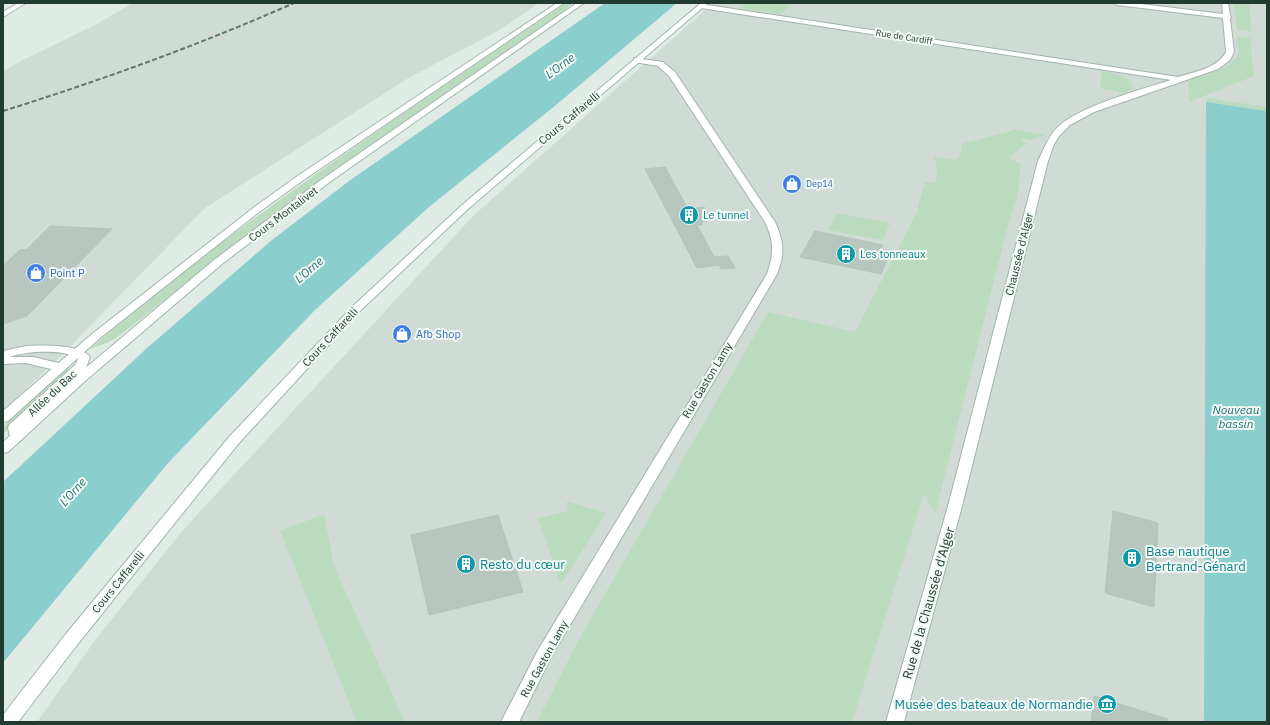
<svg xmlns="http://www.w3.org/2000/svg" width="1270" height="725" viewBox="0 0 1270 725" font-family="'IBM Plex Sans',sans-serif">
  <rect width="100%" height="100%" fill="#e1ebe5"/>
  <g fill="#cfdbd4">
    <polygon points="133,3 539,3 498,31 410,77 205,208 56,361 3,410 3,71 21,61 95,25"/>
    <polygon points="713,3 1267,3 1267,722 37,722 96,639 183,530 474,215"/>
  </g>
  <g fill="#bbdbbf">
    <path d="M566 3H573L557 16 327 175 239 241 119 336 109 342 90 349C238 220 404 114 566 3Z"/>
    <polygon points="741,3 792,3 781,14 745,9 739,5"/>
    <polygon points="1234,3 1249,5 1251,31 1237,30"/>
    <path d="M1237 36 1250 38 1254 76 1189 102 1188 81C1205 75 1228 70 1239 54Z"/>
    <path d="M1102 71C1113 73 1124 75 1132 83V89L1125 93 1100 88Z"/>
    <polygon points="1207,98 1267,107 1267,111 1206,102"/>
    <polygon points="1013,129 1045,135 1030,140 1023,139 1021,141 1027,143 1009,158 1021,164 1017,197 1009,221 935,514 924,494 852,722 537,722 578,641 768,312 855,332 916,214 925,182 936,183 937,167 934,157 957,160 960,157 962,144 1012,131"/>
    <polygon points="837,213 890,223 883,240 828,230"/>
    <polygon points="69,367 68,371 3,434 3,427 52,381"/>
    <polygon points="569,502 606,513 561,584 538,518 569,511 566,503"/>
    <polygon points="324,514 333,562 341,582 405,722 357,722 280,531"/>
  </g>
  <g fill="#8bcece">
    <polygon points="605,3 677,3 556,105 429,207 315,310 168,463 3,663 3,482 147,348 272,240 349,181"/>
    <polygon points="1206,102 1267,111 1267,722 1204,722"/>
  </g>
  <g fill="#b7c6be" stroke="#b4c4bb">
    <polygon points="665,167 688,209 704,207 712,220 701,222 702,225 697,225 714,257 728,256 735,268 721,269 719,265 697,268 645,169"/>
    <polygon points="50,226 112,229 27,316 3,324 3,266 21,249 26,250"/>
    <polygon points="815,231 883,245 881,249 891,251 881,274 800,257"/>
    <polygon points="1113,511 1158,523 1154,607 1105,593"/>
    <polygon points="498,515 523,592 429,615 411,535"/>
    <polygon points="1094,696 1168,719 1167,722 1091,722"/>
  </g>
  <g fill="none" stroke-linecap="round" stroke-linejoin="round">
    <g stroke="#a4b3ab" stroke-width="2">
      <g id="street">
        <polygon points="18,3 26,3 3,17 3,12"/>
        <path d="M1114 3H1133L1223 14 1222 3H1228L1230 15 1231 17 1230 19 1234 52 1230 60 1218 69 1094 112 1070 125 1060 135 1054 144 1048 161 962 506 904 722H886L948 506 1038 161C1043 151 1047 140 1054 131 1074 107 1140 90 1171 80L701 8 698 6 701 4 1178 77C1194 72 1218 68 1226 52L1223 18 1117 5Z"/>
        <path d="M634 58 663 62 675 72 775 222C784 241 785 254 777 274L550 659 519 722H501L538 650 767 274C774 254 774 241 765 222L669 76 658 66 634 62Z"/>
        <path d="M26 346C41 345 81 344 90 357L86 368 21 429 23 437 21 440 16 441 11 440 8 428 9 425 76 364 78 358C62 349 26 351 10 357H33L63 364 65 367 63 370 59 371 26 363 3 364V351Z"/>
      </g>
    </g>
    <g stroke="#a0b6ab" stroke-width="2">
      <g id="secondary">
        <polygon points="557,3 564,3 305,179 259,212 100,338 8,421 3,422 3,411 92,334 253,208 299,175"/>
        <polygon points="577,3 584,3 327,184 222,264 84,382 8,452 3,453 3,442 76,376 214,260 321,180"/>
        <polygon points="701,3 708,3 468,209 361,310 239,443 77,645 18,722 3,722 3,715 65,635 229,437 353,306 462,205"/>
      </g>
    </g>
    <use href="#street" fill="#fff" fill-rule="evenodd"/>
    <use href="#secondary" fill="#fff" fill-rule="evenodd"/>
    <path stroke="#5d776c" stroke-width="2" stroke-dasharray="5 2.5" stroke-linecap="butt" d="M3 111C102 80 199 45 294 3"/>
  </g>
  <defs>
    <g id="shop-disc" transform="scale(1)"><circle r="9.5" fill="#3f7fe0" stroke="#f2f8f4"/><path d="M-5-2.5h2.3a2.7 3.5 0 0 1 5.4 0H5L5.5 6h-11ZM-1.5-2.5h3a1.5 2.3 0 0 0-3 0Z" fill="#fff"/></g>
    <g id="building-disc" transform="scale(1)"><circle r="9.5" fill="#0f9aa8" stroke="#f2f8f4"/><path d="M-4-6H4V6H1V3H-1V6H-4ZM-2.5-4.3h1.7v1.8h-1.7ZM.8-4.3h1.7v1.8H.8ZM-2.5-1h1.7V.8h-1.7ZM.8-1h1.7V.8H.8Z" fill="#fff"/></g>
    <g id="museum-disc" transform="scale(1)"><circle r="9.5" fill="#0f9aa8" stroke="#f2f8f4"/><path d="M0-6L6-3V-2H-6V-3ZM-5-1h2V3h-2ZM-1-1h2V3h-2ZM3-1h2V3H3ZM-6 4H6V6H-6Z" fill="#fff"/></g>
  </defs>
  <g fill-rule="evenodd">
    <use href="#shop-disc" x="792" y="184"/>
    <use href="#building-disc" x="689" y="215"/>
    <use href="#building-disc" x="846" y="254"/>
    <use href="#shop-disc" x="36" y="273"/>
    <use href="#shop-disc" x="402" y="334"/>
    <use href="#building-disc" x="1132" y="558"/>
    <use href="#building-disc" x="466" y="564"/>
    <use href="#museum-disc" x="1107" y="704"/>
  </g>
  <g text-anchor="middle" stroke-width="4" stroke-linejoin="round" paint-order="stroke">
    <g font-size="9" fill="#223b31" stroke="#f2f8f4">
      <text transform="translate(904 37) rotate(9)" y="3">Rue de Cardiff</text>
    </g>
    <g font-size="9" fill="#366cbe" stroke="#f2f8f4" text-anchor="start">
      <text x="806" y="187">Dep14</text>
    </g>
    <g font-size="11" fill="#223b31" stroke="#f2f8f4">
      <text transform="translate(569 118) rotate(-40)" y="4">Cours Caffarelli</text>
      <text transform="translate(283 214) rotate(-37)" y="4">Cours Montalivet</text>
      <text transform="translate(1019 254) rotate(-76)" y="4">Chaussée d'Alger</text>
      <text transform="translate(330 337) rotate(-47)" y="4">Cours Caffarelli</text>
      <text transform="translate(707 380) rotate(-59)" y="4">Rue Gaston Lamy</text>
      <text transform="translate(52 393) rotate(-43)" y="4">Allée du Bac</text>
      <text transform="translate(118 582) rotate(-51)" y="4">Cours Caffarelli</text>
      <text transform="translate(544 659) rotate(-61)" y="4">Rue Gaston Lamy</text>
    </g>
    <g font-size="11" fill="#0d838f" stroke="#f2f8f4" text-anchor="start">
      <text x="703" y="219">Le tunnel</text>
      <text x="860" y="258">Les tonneaux</text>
    </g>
    <g font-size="11" fill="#366cbe" stroke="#f2f8f4" text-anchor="start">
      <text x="50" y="277">Point P</text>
      <text x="416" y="338">Afb Shop</text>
    </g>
    <g font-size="12" font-style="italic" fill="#1f7374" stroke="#f2f8f4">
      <text transform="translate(560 66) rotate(-37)" y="4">L'Orne</text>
      <text transform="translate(309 270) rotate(-41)" y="4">L'Orne</text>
      <text x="1236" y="414">Nouveau<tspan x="1236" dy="14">bassin</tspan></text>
      <text transform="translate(73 492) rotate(-48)" y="4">L'Orne</text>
    </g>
    <g font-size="13" fill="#0d838f" stroke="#f2f8f4" text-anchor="start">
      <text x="1146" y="556">Base nautique<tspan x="1146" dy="15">Bertrand-Génard</tspan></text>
      <text x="480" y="569">Resto du cœur</text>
      <text x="1093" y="709" text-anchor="end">Musée des bateaux de Normandie</text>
    </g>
    <g font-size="13" fill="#223b31" stroke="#f2f8f4">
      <text transform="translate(928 603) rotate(-74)" y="5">Rue de la Chaussée d'Alger</text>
    </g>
  </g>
  <rect width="1270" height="725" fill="none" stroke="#223b31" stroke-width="8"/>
</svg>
